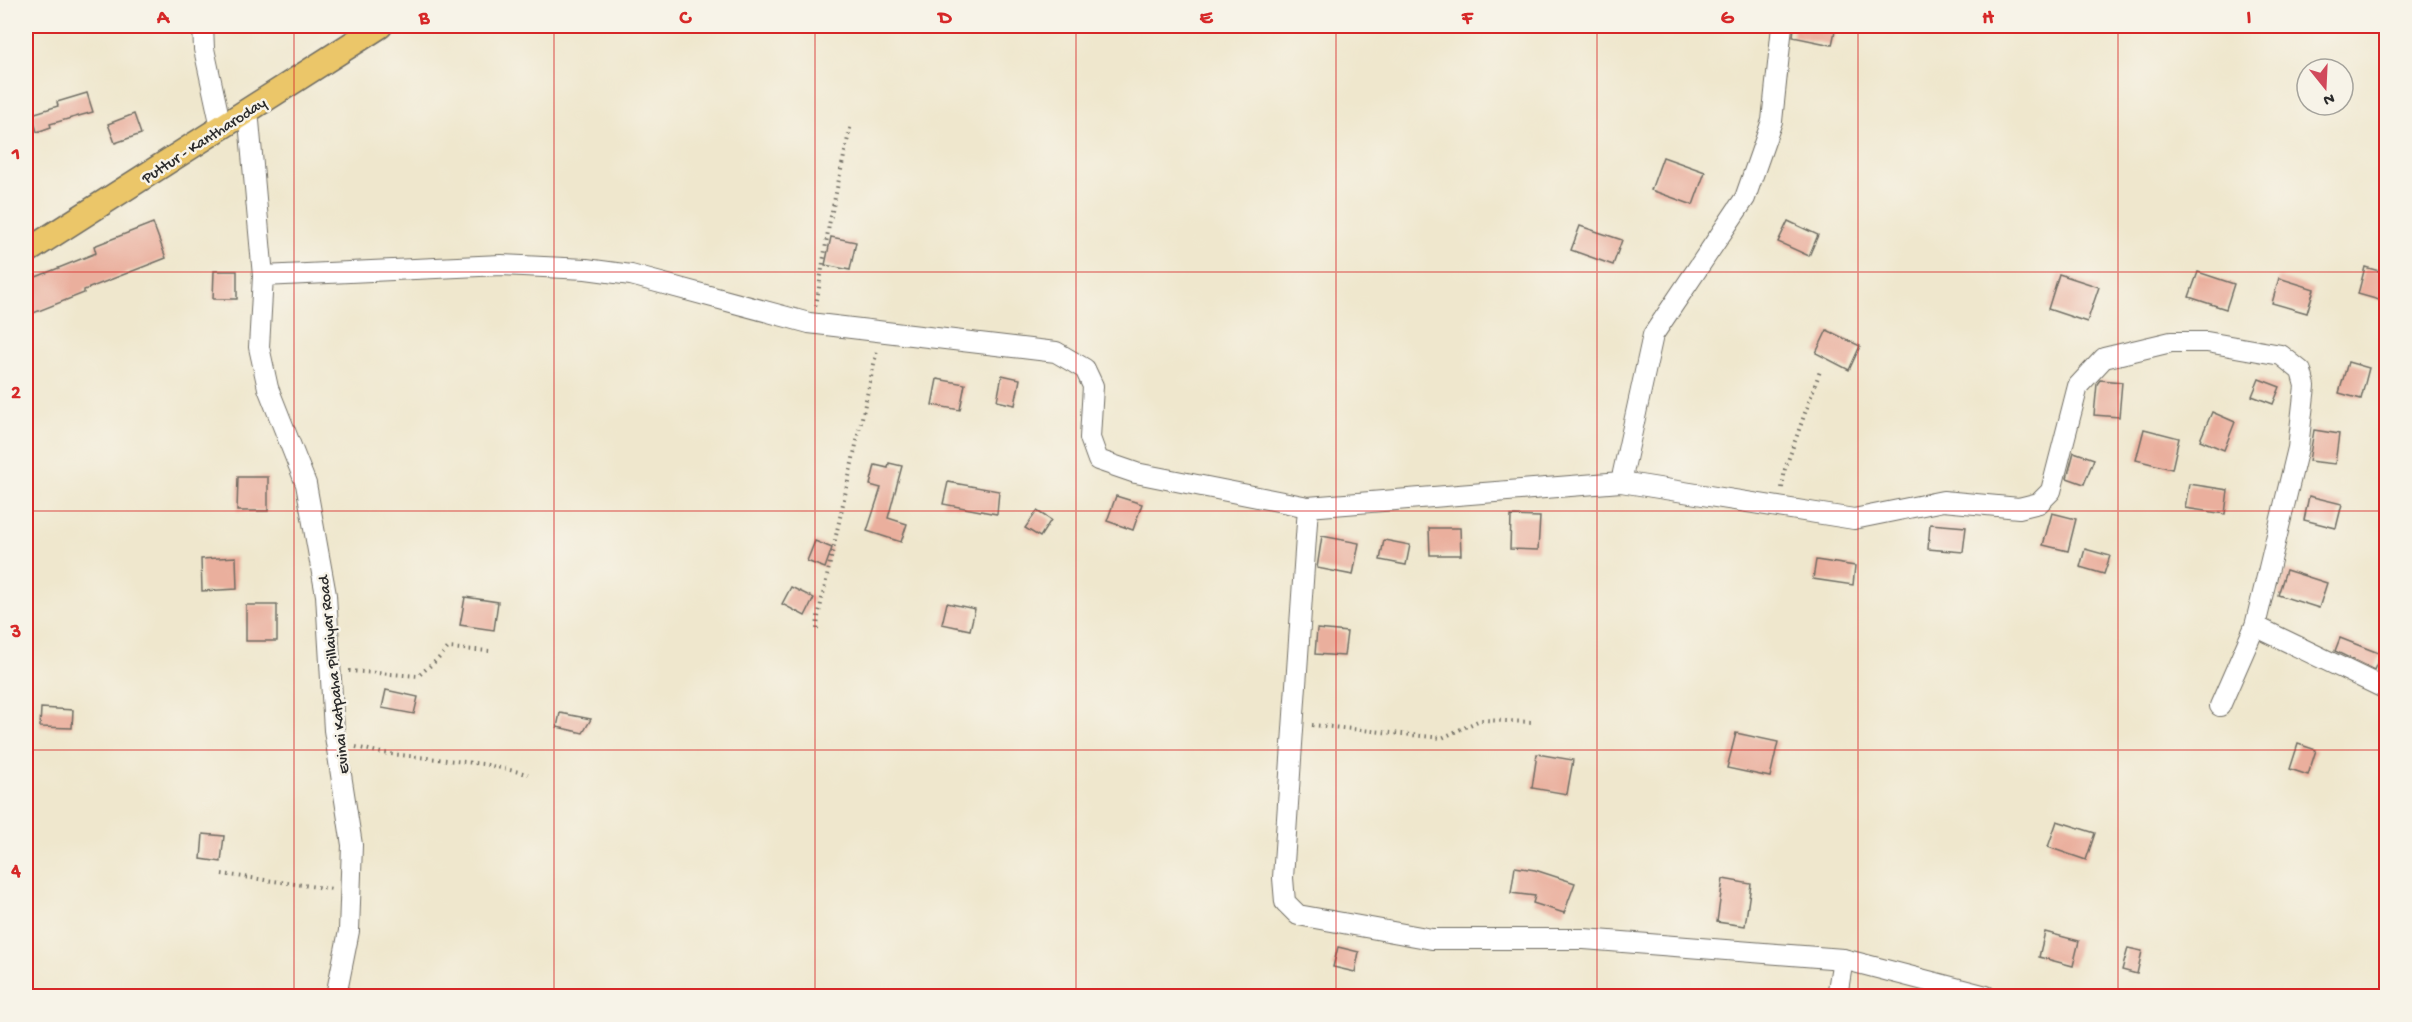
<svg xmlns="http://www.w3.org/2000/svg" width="2412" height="1022" viewBox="0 0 2412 1022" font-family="'Gochi Hand',sans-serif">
  <rect width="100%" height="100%" fill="#f7f3e8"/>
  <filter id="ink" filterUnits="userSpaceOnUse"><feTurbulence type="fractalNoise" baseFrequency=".0167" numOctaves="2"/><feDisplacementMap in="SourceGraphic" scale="12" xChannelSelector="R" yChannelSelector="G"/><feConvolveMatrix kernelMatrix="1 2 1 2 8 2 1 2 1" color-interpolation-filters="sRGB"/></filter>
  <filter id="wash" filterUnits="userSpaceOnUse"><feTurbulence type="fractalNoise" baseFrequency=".008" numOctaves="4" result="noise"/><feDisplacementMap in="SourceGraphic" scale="24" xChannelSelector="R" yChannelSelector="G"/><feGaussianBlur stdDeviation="1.35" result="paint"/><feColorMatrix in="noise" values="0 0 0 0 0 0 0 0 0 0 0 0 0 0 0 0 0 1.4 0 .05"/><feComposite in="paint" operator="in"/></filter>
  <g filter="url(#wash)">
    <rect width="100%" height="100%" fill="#efe7cd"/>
    <g id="blocks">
      <g fill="#eaaf9d">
        <polygon points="1794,26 1836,26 1832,45 1793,37"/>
        <polygon points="87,93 93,112 50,124 51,127 37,132 32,114 58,106 57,102"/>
        <polygon points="134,114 141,134 115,143 108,124"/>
        <polygon points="1663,157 1705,172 1693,205 1651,190"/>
        <polygon points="1788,221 1818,235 1809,256 1778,242"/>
        <polygon points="153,223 166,258 84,290 84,293 26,316 26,281 96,253 94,246"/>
        <polygon points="1580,226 1622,240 1613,265 1571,250"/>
        <polygon points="831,237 856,242 850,270 825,265"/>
        <polygon points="2365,267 2386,273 2386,302 2358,294"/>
        <polygon points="214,271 237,271 237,299 213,299"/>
        <polygon points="2198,272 2234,284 2226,309 2189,297"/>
        <polygon points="2059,274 2099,287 2087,322 2048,309"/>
        <polygon points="2279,278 2314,289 2307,313 2272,303"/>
        <polygon points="1827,330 1860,346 1849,370 1816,353"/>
        <polygon points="2348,362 2369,368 2361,399 2339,393"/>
        <polygon points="1002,375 1020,379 1015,405 997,401"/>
        <polygon points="937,379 965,384 960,410 932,405"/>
        <polygon points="2259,379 2280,387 2273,404 2252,396"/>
        <polygon points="2100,380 2122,382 2119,417 2094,415 2097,384"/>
        <polygon points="2212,412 2235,422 2224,450 2200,440"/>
        <polygon points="2144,429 2179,438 2172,469 2136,460"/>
        <polygon points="2314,430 2339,434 2335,464 2309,461"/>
        <polygon points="2074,452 2094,459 2084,484 2067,478"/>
        <polygon points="889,463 902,466 888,518 907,524 901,542 867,531 881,488 870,485 875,465 888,468"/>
        <polygon points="238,477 268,477 268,511 237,511"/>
        <polygon points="948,482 999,491 997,514 943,504"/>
        <polygon points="2189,484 2228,490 2225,514 2185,508"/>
        <polygon points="1116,496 1142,504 1133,530 1107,521"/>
        <polygon points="2309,496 2342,504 2336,528 2304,520"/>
        <polygon points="1037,511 1051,520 1040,537 1025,528"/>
        <polygon points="2052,513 2076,519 2068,551 2043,545"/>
        <polygon points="1511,516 1540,517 1538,550 1510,549"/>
        <polygon points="1930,524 1966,527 1963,552 1928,549"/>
        <polygon points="1429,528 1460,528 1461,555 1430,555"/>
        <polygon points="1322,536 1359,543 1353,575 1317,568"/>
        <polygon points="1384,540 1410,545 1406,565 1380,560"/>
        <polygon points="815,541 832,548 825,568 807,561"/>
        <polygon points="2085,549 2110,556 2104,574 2080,567"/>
        <polygon points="236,557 237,589 202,591 201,559"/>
        <polygon points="1816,560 1855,566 1853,585 1813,579"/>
        <polygon points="2286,570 2327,583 2319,608 2278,595"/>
        <polygon points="791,587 814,598 805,616 782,604"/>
        <polygon points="465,597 498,602 494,630 460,625"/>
        <polygon points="947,603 975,609 970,630 942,624"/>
        <rect x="246" y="605" width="31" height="36"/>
        <polygon points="1317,629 1347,632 1344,656 1315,654"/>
        <polygon points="2340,638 2381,654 2374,670 2335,651"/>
        <polygon points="386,690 418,697 414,714 382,708"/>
        <polygon points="41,708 73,710 72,728 40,727"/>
        <polygon points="560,713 591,719 583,733 557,727"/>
        <polygon points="1736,733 1778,742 1770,777 1727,768"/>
        <polygon points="2298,744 2316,750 2308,775 2290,769"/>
        <polygon points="1537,754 1573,760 1567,794 1532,788"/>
        <polygon points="2057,821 2095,833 2086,860 2048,847"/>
        <polygon points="203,834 224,836 221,862 201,859"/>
        <polygon points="1515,867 1535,870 1575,883 1564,913 1533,903 1535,896 1511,893"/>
        <polygon points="1723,879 1751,884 1745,926 1717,922"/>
        <polygon points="2045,932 2079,941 2073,966 2039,957"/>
        <polygon points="1338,947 1359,952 1355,972 1333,967"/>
        <polygon points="2128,948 2142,951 2137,974 2122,970"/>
      </g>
    </g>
  </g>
  <g filter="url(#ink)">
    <use href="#blocks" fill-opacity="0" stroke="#706d64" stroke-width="1.5"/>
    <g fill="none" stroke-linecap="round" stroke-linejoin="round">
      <g stroke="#706d64" stroke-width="22">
        <g id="minor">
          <polyline points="203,26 204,49 221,127"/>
          <polyline points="248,110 263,276 259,347 268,388 306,484 326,595 334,730 352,845 349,931 336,996"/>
          <polyline points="263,276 501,265 586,269 631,275 809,323 1056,352 1085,369 1093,386 1090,438 1098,460 1136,473 1308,507 1621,482 1854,519 1943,501 2019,508 2039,503 2051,491 2078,386 2104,358 2171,342 2207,342 2281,355 2301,371 2305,386 2298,448 2255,626 2220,706"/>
          <polyline points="1621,482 1653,335 1745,198 1772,121 1782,26"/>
          <polyline points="1308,507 1283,878 1285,902 1298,915 1432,939 1584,939 1843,959 1986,996"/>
          <polyline points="2255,626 2386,689"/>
          <polyline points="1837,996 1843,959"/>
        </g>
      </g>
      <g stroke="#706d64" stroke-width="27">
        <polyline id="major" points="26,252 380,26"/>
      </g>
      <g stroke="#706d64" stroke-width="4" stroke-dasharray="1.5 4.5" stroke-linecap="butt">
        <polyline points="816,306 829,225 851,124"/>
        <polyline points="1782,488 1785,469 1820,371"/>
        <polyline points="817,629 818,617 877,350"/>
        <polyline points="349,671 418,676 438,659 448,648 490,651"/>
        <polyline points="1312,725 1442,738 1480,720 1534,722"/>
        <polyline points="356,747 382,753 483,764 528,774"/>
        <polyline points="222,874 332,889"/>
      </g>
      <use href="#minor" stroke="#fff" stroke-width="20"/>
      <use href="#major" stroke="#ebc669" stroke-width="24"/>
    </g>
  </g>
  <path fill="none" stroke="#d62828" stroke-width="1.5" stroke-opacity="0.55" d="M294 26V996M554 26V996M815 26V996M1076 26V996M1336 26V996M1597 26V996M1858 26V996M2118 26V996M26 272H2386M26 511H2386M26 750H2386"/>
  <g text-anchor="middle" stroke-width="5" stroke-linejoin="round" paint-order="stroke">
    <g font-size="16" fill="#2b2b2b" stroke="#f7f3e8">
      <text transform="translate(203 139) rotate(-33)" y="6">Puttur - Kantharoday</text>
      <text transform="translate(332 675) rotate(-96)" y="6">Evinai Katpaha Pillaiyar Road</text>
    </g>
  </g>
  <rect width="2412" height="1022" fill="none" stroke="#f7f3e8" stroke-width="66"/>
  <g transform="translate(2325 87) rotate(162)"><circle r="28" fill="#f7f3e8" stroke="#a5a39c" stroke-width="1.5"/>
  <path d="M0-4.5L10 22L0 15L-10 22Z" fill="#d1495b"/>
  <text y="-9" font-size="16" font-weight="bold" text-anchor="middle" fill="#2b2b2b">N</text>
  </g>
  <rect x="33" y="33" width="2346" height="956" fill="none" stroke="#d62828" stroke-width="2"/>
  <g font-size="20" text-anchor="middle" font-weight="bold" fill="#d62828">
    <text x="163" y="23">A</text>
    <text x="424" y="23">B</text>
    <text x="685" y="23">C</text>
    <text x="945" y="23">D</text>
    <text x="1206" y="23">E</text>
    <text x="1467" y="23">F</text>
    <text x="1727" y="23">G</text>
    <text x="1988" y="23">H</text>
    <text x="2249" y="23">I</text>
    <text x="16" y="159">1</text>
    <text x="16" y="398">2</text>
    <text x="16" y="637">3</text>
    <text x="16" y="876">4</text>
  </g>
</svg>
